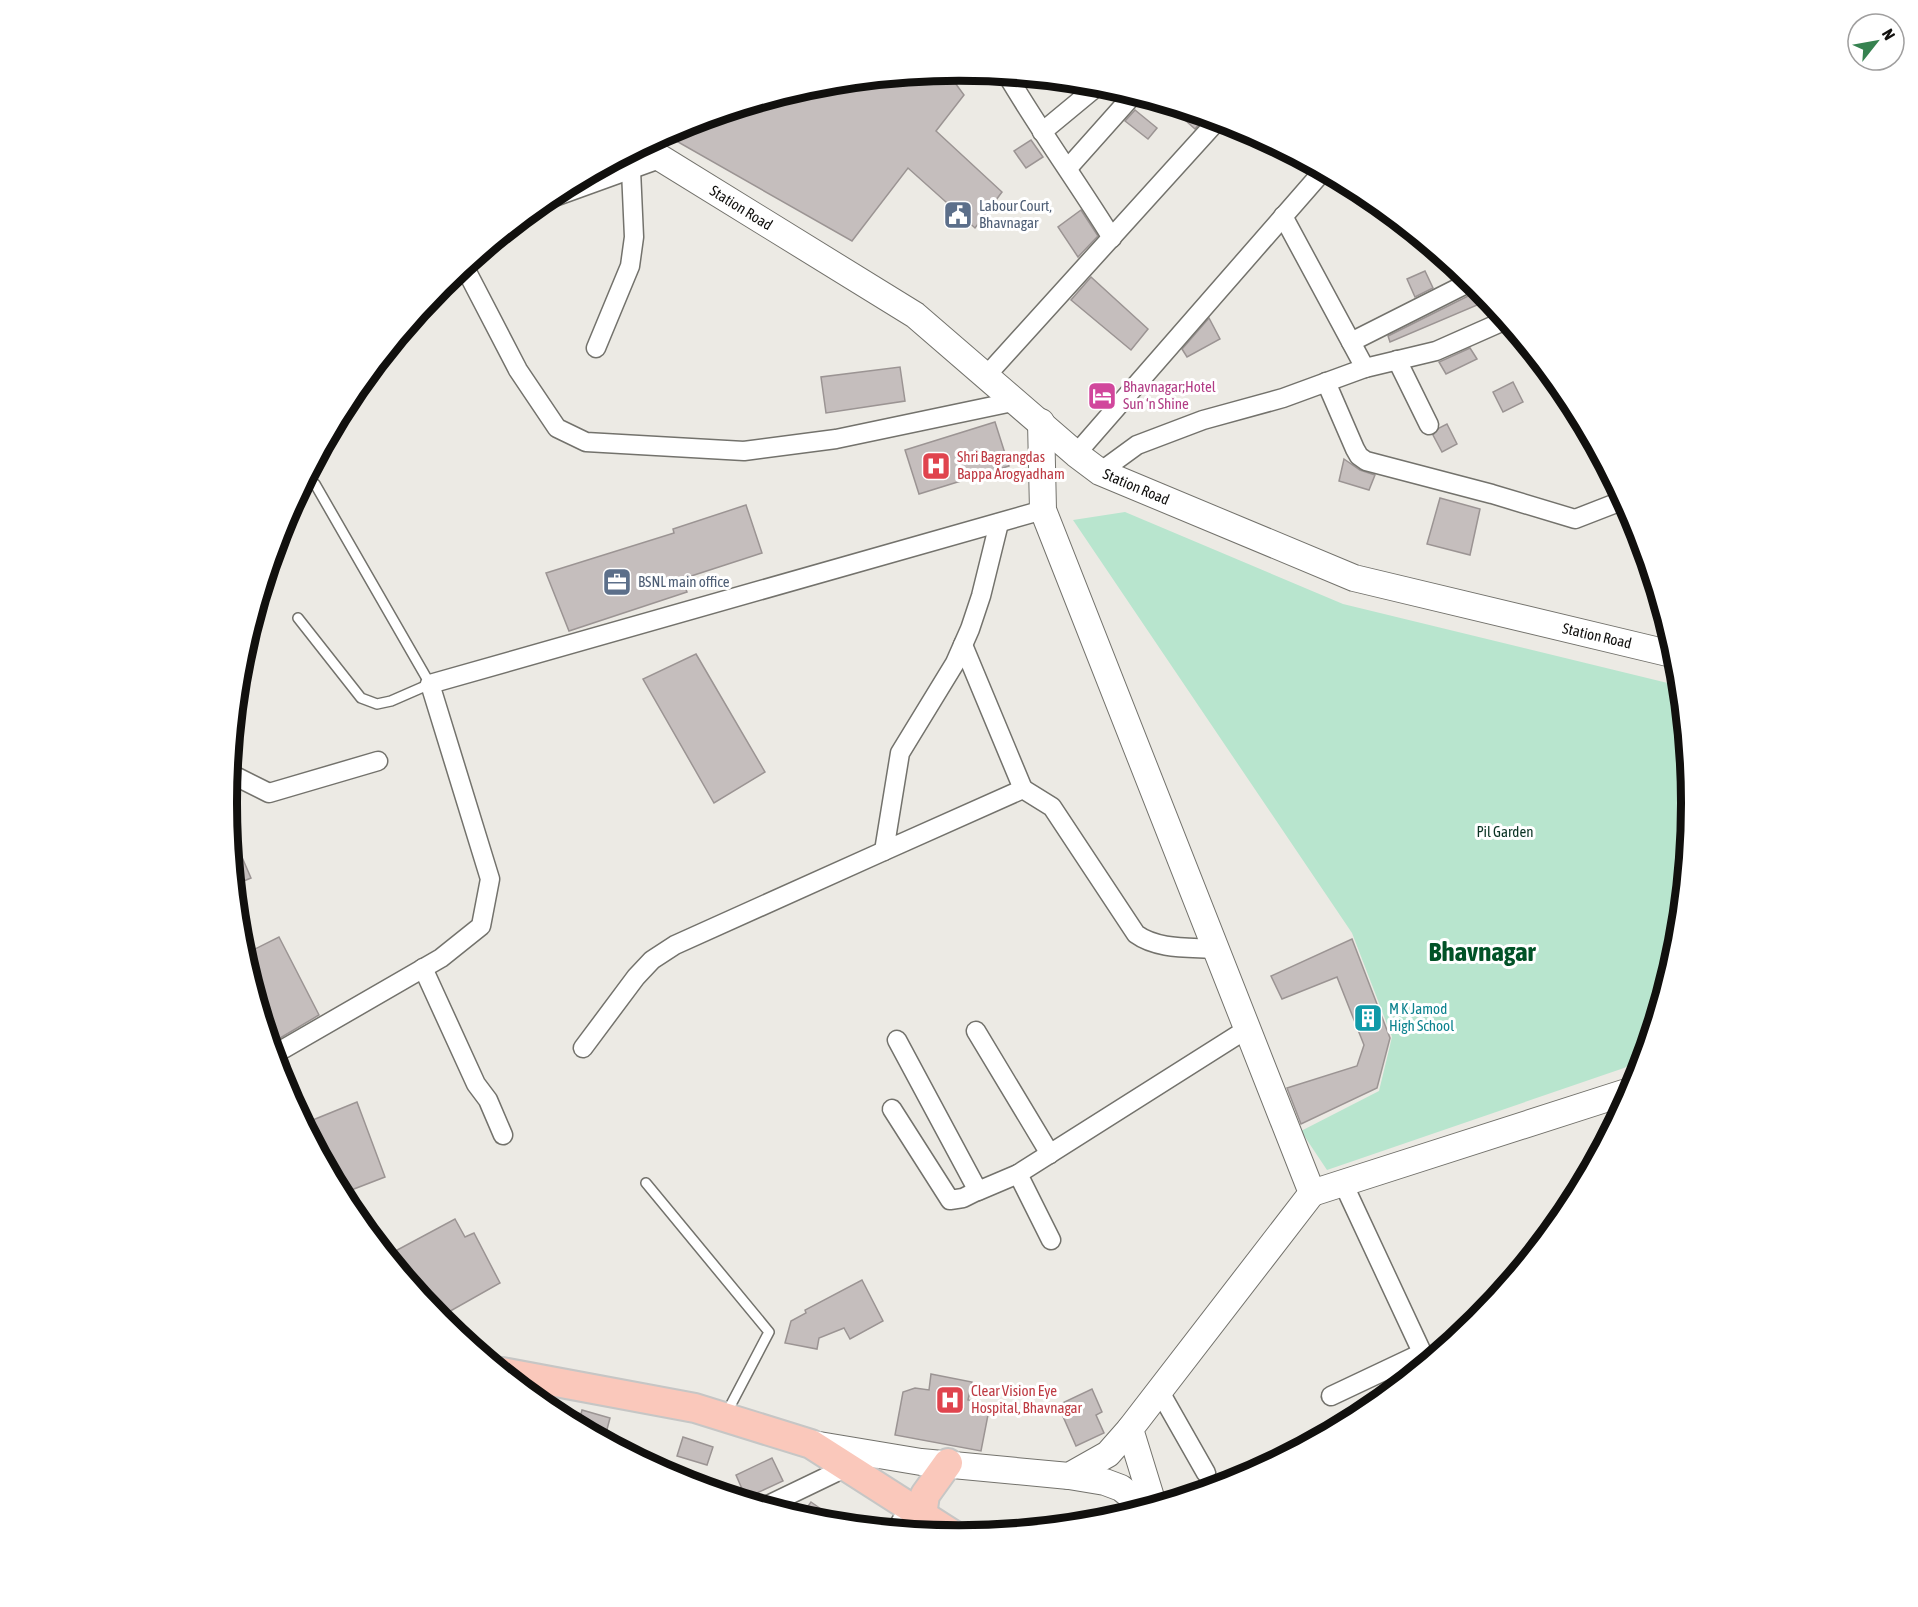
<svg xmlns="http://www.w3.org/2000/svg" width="1918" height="1607" viewBox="0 0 1918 1607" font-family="'Asap Condensed',sans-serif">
  <rect width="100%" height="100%" fill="#eceae4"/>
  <polygon fill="#b8e5ce" points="1125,512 1343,604 1680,686 1692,804 1678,947 1644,1057 1624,1068 1327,1170 1301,1131 1379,1091 1392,1037 1352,933 1073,520"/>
  <g fill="#c5bebd" stroke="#9b9493" stroke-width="1.5">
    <polygon points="947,72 964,95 936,131 1002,192 975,228 908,168 852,241 664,134 679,126 816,85"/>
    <polygon points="1167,104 1206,116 1195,129"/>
    <polygon points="1135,110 1157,128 1148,139 1125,121"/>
    <polygon points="1031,140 1043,157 1026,168 1014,151"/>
    <polygon points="1081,210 1098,236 1078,257 1058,227"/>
    <polygon points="1425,271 1433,288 1415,297 1407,279"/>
    <polygon points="1091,277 1148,329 1131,350 1071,300"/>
    <polygon points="1476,292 1482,303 1390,342 1388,336"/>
    <polygon points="1209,318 1220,339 1187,357 1182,349"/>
    <polygon points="1470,348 1477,359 1446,374 1439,362"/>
    <polygon points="900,367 905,401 826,413 821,377"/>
    <polygon points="1513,382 1523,402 1503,412 1493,392"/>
    <polygon points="995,422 1009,466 919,494 905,450"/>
    <polygon points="1447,424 1457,444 1442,452 1433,435 1439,428"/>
    <polygon points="1344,459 1360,470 1375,475 1369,490 1339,481"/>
    <polygon points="1440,498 1480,509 1470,555 1427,544"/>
    <polygon points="746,505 762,553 682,579 687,592 569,631 546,573 674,533 673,529"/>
    <polygon points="696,654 765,772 714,803 643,679"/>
    <polygon points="232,834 251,878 234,885 229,835"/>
    <polygon points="279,937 319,1015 270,1044 243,955"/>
    <polygon points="1352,939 1390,1038 1377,1088 1301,1124 1287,1088 1357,1066 1364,1045 1337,977 1282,999 1271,976"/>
    <polygon points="357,1102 385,1177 341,1194 303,1124"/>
    <polygon points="455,1219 465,1237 474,1233 500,1283 438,1318 386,1256"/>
    <polygon points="862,1280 883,1321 850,1339 844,1328 819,1338 817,1349 785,1343 791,1321 806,1313 805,1310"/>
    <polygon points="931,1374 972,1382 968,1400 978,1402 988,1415 981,1451 895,1435 903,1392 915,1388 929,1390"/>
    <polygon points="1092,1389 1102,1412 1096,1415 1104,1433 1076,1446 1058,1405"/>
    <polygon points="549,1404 581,1414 582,1410 610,1418 605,1437 589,1433 551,1413 547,1409"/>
    <polygon points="683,1437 713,1447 707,1465 677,1456"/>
    <polygon points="772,1458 783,1481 746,1498 736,1475"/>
    <polygon points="811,1502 844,1525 816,1522 800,1517"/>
  </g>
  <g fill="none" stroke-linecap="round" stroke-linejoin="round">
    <g stroke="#73726c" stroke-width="12">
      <g id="lane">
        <polyline points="298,618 361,698 377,704 391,701 430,684 315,484"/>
        <polyline points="646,1183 769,1332 726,1414"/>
        <polyline points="890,1530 905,1507"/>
      </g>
    </g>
    <g stroke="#73726c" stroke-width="21">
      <g id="street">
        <path d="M1007 75C1040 131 1078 183 1112 238"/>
        <polyline points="1042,132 1100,84"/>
        <polyline points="1068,168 1134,94"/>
        <polyline points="543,201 662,158"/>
        <polyline points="464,266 518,370 557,428 586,442 744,451 836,439 1017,401"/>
        <polyline points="1351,342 1472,281"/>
        <polyline points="596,348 630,266 634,237 631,170"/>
        <polyline points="1397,360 1429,425"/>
        <polyline points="1365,368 1436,351 1506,320"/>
        <polyline points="986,376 1218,120"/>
        <polyline points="1326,382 1355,449 1359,456 1366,461 1492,494 1575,519 1624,500"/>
        <polyline points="1076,454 1323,171"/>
        <polyline points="1100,472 1137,445 1203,420 1283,398 1365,368 1283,216"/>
        <path d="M999 523 981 596 970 629 955 663 900 753 884 851 1023 789 1052 807 1136 934C1158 950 1190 947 1216 949"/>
        <polyline points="963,645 1023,789"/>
        <polyline points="229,775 237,777 269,793 378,761"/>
        <polyline points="423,968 476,1084 488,1100 503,1135"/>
        <polyline points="976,1031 1050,1154"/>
        <polyline points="897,1040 978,1191 1018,1174"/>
        <polyline points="583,1048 636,977 652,960 675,945 884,851"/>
        <polyline points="273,1055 441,958 481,926 490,879 430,684 1043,510"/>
        <polyline points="892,1109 950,1200 963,1198 979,1190"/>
        <polyline points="1343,1183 1427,1363"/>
        <polyline points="1051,1240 1018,1174 1247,1029"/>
        <polyline points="1160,1392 1206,1473"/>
        <polyline points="1331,1396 1422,1353"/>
        <polyline points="764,1507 847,1467"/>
      </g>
    </g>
    <g stroke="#73726c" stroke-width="28">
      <g id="secondary">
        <polyline points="641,146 915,315 1076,454 1100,472 1354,578 1676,655"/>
        <polyline points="1041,422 1043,510 1312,1193 1130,1429 1154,1507"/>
        <polyline points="1312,1193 1633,1090"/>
        <polyline points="813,1444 921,1462 1069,1476 1108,1454 1130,1429"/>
        <polyline points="1069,1476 1105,1482 1121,1488 1147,1509"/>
      </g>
    </g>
    <g stroke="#c6c6c5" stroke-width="32">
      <g id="primary">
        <polyline points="502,1372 695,1408 811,1444 955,1536"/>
        <polyline points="922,1515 925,1495 948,1463"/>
      </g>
    </g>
    <use href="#lane" stroke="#fff" stroke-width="9"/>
    <use href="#street" stroke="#fff" stroke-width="18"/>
    <use href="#secondary" stroke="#fff" stroke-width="26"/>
    <use href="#primary" stroke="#fac8bb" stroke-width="28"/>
  </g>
  <defs>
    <g id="civic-square" transform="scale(1.5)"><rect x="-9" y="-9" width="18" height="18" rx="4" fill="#5c6f8a" stroke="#fff"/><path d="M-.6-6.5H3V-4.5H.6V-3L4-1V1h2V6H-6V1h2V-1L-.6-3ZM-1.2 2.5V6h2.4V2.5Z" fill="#fff"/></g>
    <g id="hotel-square" transform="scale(1.5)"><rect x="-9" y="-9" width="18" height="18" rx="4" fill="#d1479c" stroke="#fff"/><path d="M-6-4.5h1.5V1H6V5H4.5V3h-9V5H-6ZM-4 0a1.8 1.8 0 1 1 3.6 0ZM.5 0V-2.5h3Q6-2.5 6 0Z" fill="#fff"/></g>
    <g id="hospital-square" transform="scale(1.5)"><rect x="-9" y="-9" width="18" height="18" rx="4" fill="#e0444e" stroke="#fff"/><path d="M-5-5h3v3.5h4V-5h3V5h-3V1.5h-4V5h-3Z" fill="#fff"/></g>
    <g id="office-square" transform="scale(1.5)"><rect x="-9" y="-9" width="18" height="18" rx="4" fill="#5c6f8a" stroke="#fff"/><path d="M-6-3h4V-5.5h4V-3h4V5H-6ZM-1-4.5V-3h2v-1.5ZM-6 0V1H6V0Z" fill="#fff"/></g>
    <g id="building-square" transform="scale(1.5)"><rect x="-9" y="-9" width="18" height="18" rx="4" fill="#0f9aa8" stroke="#fff"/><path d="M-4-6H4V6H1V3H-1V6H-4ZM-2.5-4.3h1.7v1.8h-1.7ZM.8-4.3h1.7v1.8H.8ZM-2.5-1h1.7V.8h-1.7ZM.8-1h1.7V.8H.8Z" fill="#fff"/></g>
  </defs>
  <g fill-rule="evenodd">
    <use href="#civic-square" x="958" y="215"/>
    <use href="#hotel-square" x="1102" y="396"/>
    <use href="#hospital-square" x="936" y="466"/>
    <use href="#office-square" x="617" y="582"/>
    <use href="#building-square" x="1368" y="1018"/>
    <use href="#hospital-square" x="950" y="1400"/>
  </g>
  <g text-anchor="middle" stroke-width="6" stroke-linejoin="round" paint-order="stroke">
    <g font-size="15" fill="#4e5e75" stroke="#fff" text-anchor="start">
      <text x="979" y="211">Labour Court,<tspan x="979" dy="17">Bhavnagar</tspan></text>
      <text x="638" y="587">BSNL main office</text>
    </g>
    <g font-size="15" fill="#11100e" stroke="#fff">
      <text transform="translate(741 208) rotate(32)" y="5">Station Road</text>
      <text transform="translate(1136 487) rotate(23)" y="5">Station Road</text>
      <text transform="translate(1597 636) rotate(13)" y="5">Station Road</text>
    </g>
    <g font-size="15" fill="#b23c85" stroke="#fff" text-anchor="start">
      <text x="1123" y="392">Bhavnagar;Hotel<tspan x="1123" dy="17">Sun ‘n Shine</tspan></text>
    </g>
    <g font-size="15" fill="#be3a42" stroke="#fff" text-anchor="start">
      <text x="957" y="462">Shri Bagrangdas<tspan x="957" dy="17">Bappa Arogyadham</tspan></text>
      <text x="971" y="1396">Clear Vision Eye<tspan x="971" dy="17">Hospital, Bhavnagar</tspan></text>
    </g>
    <g font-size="15" fill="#0b3424" stroke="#fff">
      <text x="1505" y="837">Pil Garden</text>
    </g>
    <g font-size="15" fill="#0d838f" stroke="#fff" text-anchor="start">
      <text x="1389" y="1014">M K Jamod<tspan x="1389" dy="17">High School</tspan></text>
    </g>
    <g font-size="27" font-weight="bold" fill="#015227" stroke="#fff">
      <text x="1482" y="961">Bhavnagar</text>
    </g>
  </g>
  <path d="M0 0H1918V1607H0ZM237 803a722 722 0 1 1 1444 0a722 722 0 1 1-1444 0Z" fill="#fff" fill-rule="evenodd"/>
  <path fill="none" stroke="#11100e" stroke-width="8" d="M237 803a722 722 0 1 1 1444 0a722 722 0 1 1-1444 0Z"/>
  <g transform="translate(1876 42) rotate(59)"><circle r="28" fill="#ffffff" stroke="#a09f9f" stroke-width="1.5"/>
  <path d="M0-4.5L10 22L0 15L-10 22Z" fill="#368250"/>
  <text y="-9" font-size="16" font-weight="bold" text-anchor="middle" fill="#11100e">N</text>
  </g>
</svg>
